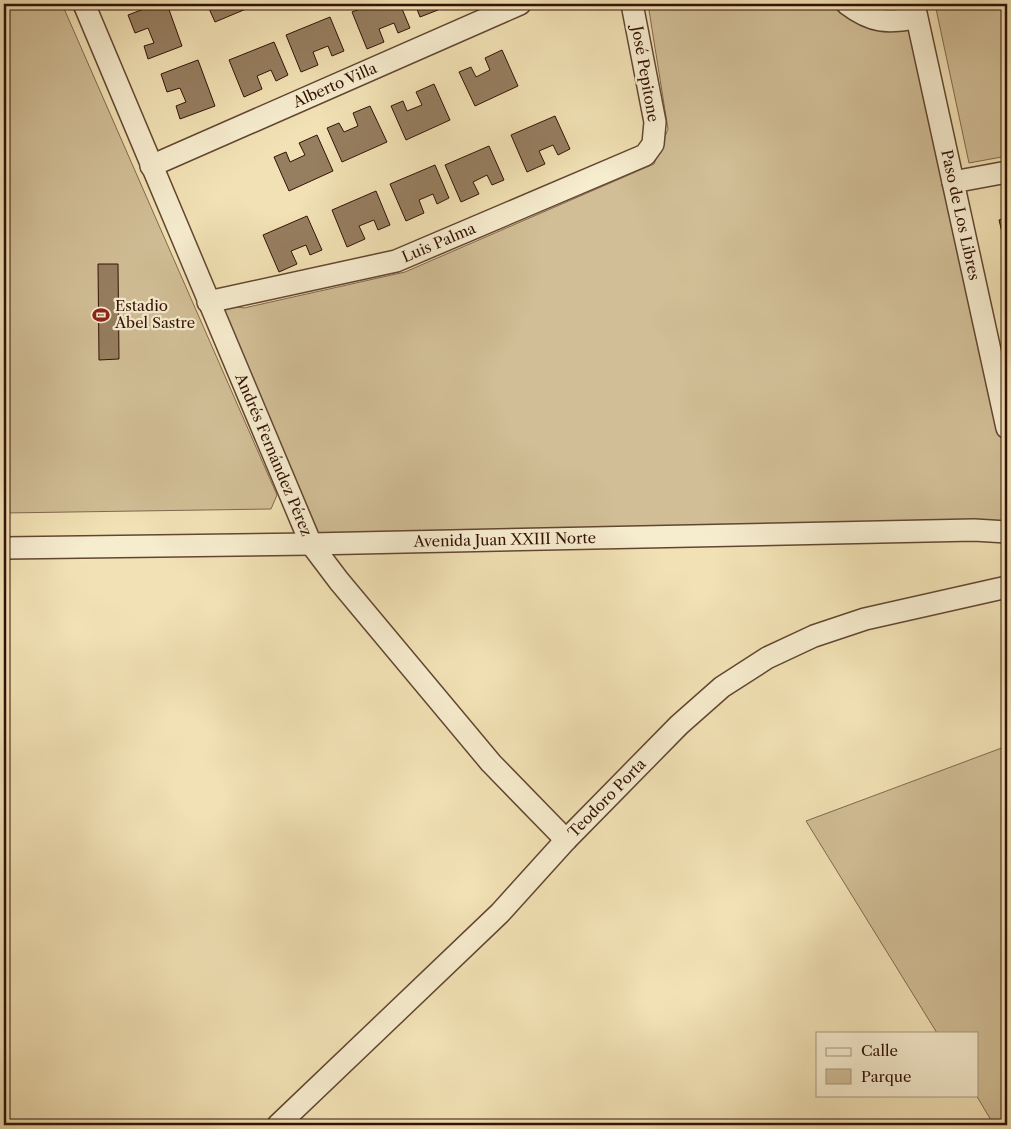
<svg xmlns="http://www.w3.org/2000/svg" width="1011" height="1129" viewBox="0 0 1011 1129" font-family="'Libre Caslon Text',serif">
  <rect width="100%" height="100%" fill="#f1e1b4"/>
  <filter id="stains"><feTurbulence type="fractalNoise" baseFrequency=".004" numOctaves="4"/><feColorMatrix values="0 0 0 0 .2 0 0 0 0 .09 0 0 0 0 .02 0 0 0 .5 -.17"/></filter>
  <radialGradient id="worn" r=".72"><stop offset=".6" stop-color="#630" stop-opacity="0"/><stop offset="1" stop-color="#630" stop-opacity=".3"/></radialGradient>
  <g fill="#d1be96" stroke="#82684e">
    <polygon points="4,4 62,4 277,495 271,509 4,513"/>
    <polygon points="648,4 911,4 1007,409 1007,532 311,544 208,302 244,308 405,272 654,164 668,129"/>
    <polygon points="935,4 1007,4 1007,156 969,163"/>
    <polygon points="1007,746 1007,1125 994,1125 976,1095 977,1095 977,1033 937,1033 806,821"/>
  </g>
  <g fill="#967e60" stroke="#331205">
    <polygon points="157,4 167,4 182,46 148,59 144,46 154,43 148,28 135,33 128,15"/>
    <polygon points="207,4 258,4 215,22"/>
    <polygon points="373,4 400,4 410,28 398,33 394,23 379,29 384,42 367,49 352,12"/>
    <polygon points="415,4 435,4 438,10 420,17"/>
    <polygon points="330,17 344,51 332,56 328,46 313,52 318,65 301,72 286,35"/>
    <polygon points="274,42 288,75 276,81 271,70 257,76 262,89 244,97 229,60"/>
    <polygon points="502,50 518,86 475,106 459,72 471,67 476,77 490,70 485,58"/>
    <polygon points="198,60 215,106 180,119 176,106 186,102 180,88 167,92 161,74"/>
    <polygon points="434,84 450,120 406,140 391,106 403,101 407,111 422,105 416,92"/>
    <polygon points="370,106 387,142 342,162 327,128 339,123 344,132 358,126 353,113"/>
    <polygon points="555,116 570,149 558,155 553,145 539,151 545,164 527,172 511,135"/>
    <polygon points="317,135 333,171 289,191 274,157 286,152 290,162 305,155 299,143"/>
    <polygon points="489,146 504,180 492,185 487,175 473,182 479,194 461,202 445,165"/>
    <rect x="4" y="161" width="3" height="16"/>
    <polygon points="435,165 449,198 437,204 433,194 419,200 424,213 406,221 390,184"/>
    <polygon points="376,191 390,225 378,230 374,220 359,226 365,239 347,247 332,210"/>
    <polygon points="307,216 322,250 310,255 306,245 291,251 297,264 279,272 263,235"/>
    <polygon points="1007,217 1007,249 1006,249 999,220"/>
    <polygon points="98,264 118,264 119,359 99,360"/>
  </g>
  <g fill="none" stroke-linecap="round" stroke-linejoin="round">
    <g stroke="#624631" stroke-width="24">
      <g id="minor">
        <path id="s1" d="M84 4 311 544 339 581 491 763 566 840"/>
        <path d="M847 4C872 23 887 23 916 18"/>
        <path id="s2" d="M914 4 1007 428"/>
        <path id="s3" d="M151 166 520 4"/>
        <polyline points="953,182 1007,172"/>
        <path id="s4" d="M208 302 396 261 645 155 653 144 655 122 632 4"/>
        <path id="s5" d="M4 548 311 544 974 530 1007 532"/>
        <path id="s6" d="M278 1125 500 913 566 840 679 725 722 687 767 658 814 636 865 619 1007 587"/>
      </g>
    </g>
    <use href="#minor" stroke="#f6ecce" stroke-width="21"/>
  </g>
  <defs>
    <g id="stadium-bare" transform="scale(1.35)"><path d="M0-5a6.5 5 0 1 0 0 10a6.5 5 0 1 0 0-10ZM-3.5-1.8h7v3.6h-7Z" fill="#8f2418" stroke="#f6ecce" stroke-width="2.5" paint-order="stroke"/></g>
  </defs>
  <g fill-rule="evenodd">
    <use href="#stadium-bare" x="101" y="315"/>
  </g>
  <g text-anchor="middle" stroke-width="4.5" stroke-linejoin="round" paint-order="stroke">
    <g font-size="15" fill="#331205" stroke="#f6ecce">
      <text transform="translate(645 74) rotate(80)" y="5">José Pepitone</text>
      <text dy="5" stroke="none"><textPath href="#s3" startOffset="201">Alberto Villa</textPath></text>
      <text dy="5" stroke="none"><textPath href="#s2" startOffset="216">Paso de Los Libres</textPath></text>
      <text dy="5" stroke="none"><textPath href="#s4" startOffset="239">Luis Palma</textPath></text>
      <text dy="5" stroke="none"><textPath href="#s1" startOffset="489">Andrés Fernández Pérez</textPath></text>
      <text dy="5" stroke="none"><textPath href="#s5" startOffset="501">Avenida Juan XXIII Norte</textPath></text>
      <text dy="5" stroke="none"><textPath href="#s6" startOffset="464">Teodoro Porta</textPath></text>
    </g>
    <g font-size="15" fill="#331205" stroke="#f6ecce" text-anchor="start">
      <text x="115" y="311">Estadio<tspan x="115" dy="17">Abel Sastre</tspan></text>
    </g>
  </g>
  <rect width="1011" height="1129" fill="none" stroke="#f1e1b4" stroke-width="20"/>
  <rect x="5" y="5" width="1001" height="1119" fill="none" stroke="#331205" stroke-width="2.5"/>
  <rect x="10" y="10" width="991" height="1109" fill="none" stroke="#331205"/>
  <rect x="816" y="1032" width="162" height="65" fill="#f6ecce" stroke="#a8957e"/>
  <rect x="826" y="1048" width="25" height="8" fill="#f6ecce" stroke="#a8957e"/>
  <text x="861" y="1056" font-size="15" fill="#331205">Calle</text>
  <rect x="826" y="1069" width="25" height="15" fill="#d1be96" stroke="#a8957e"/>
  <text x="861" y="1082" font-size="15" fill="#331205">Parque</text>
  <rect width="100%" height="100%" filter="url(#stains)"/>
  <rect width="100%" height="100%" fill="url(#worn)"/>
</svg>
